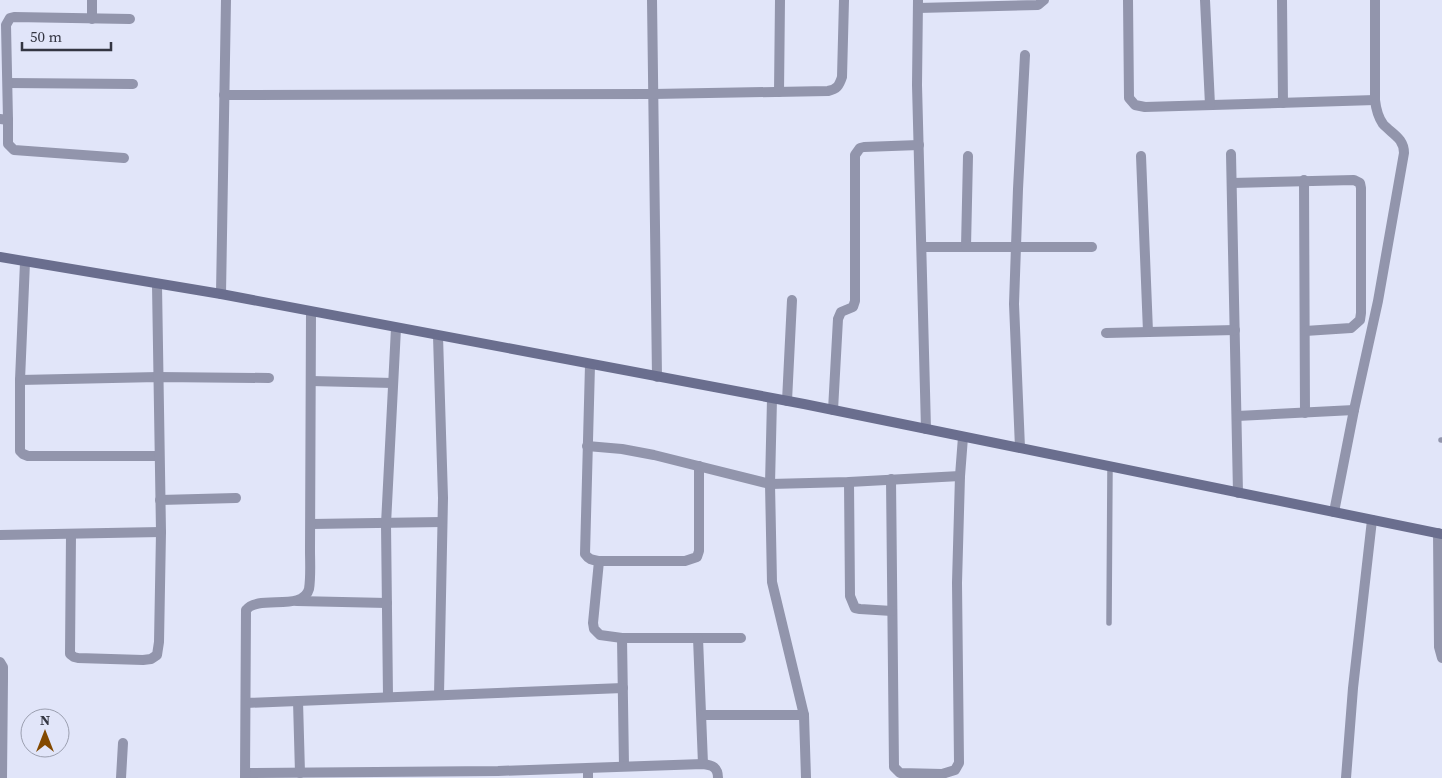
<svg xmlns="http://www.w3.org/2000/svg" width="1442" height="778" viewBox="0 0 1442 778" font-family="'Source Serif 4',serif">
  <rect width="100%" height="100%" fill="#e1e5f9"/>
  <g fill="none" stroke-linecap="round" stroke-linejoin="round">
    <g stroke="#9295ac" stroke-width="5.5">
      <polyline points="1441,440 1442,440"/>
      <polyline points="1109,623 1110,467"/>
    </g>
    <g stroke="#9295ac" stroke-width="10">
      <polyline points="92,0 92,19"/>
      <polyline points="652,0 657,377"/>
      <polyline points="918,0 917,85 926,429"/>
      <polyline points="1128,0 1129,98 1135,105 1145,107 1375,100"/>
      <polyline points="1205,0 1210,105"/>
      <polyline points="1282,0 1283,103"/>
      <polyline points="918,8 1038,5 1044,0"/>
      <polyline points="8,83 133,84"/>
      <polyline points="779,92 780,0"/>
      <path d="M224 95 653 94 828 91C837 89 839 86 842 77L844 0"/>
      <polyline points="0,119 8,120 8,144 14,150 124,158"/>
      <polyline points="8,120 6,25 10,18 14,17 130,19"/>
      <polyline points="1231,154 1238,493"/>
      <polyline points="1141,156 1148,332"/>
      <polyline points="1304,180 1305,413"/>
      <polyline points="1232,183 1354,180 1360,183 1361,188 1361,313 1360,320 1351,328 1305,331"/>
      <polyline points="922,247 1092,247"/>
      <polyline points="966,247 968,156"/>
      <polyline points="25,262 20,380 20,451 23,454 28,456 158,456"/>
      <polyline points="221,294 226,0"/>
      <polyline points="1106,333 1235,330"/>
      <polyline points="438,336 443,498 439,695"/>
      <path d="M590 365 585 554C589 560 593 560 599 561H685L697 557 699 551V466"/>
      <polyline points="20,380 158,377 269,378"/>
      <polyline points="311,381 393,383"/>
      <polyline points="772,399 770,484 772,582 804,715 806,778"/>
      <polyline points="787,401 792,300"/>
      <polyline points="833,410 838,319 841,312 853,307 855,301 855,155 860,148 864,147 919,145"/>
      <polyline points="1237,416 1354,410"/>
      <polyline points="587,446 622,449 654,455 770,484 849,482 960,476 963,437"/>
      <polyline points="1020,448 1014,304 1018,189 1025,55"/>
      <polyline points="891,479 894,767 900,773 942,774 955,770 959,763 957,583 960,476"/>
      <polyline points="849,482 850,596 855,608 860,609 892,611"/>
      <polyline points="160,500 236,498"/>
      <path d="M1334 512 1354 410 1378 301 1404 153C1404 138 1392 134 1383 124 1378 117 1376 109 1375 100V0"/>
      <polyline points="311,524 442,522"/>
      <polyline points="1438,533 1439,647 1442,658"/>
      <polyline points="71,534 70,654 74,657 78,658 143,660 151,659 157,655 159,642 161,532 157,285"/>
      <polyline points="0,535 161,532"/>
      <polyline points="599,561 593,623 594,629 600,635 622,638 741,638"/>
      <polyline points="297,601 387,603"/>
      <polyline points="622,638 624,766"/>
      <polyline points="698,638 703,764"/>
      <polyline points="0,662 3,667 3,678 2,778"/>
      <polyline points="388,697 386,524 396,328"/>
      <polyline points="298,701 300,773"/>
      <polyline points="246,703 623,688"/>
      <polyline points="702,715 804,715"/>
      <polyline points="588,768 588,778"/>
      <path d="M246 773 498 771 703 764C713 765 718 768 718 778"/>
      <polyline points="121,778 123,743"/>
      <path d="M245 778 246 610C258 594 303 612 309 589 311 577 310 562 310 550L311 312"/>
      <polyline points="1346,778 1353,688 1372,520"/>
    </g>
    <polyline stroke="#6a6e8e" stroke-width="10" points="0,257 221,294 804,404 1442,534"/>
  </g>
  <g transform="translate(45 733)"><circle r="24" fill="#e1e5f9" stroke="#9b9fb0"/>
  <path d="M0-4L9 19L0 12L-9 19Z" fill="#834900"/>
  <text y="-8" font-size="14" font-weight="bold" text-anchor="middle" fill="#333542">N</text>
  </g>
  <path d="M22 42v8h89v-8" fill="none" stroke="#333542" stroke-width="2.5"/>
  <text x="30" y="42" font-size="15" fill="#333542" stroke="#e1e5f9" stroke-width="4" paint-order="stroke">50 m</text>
</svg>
